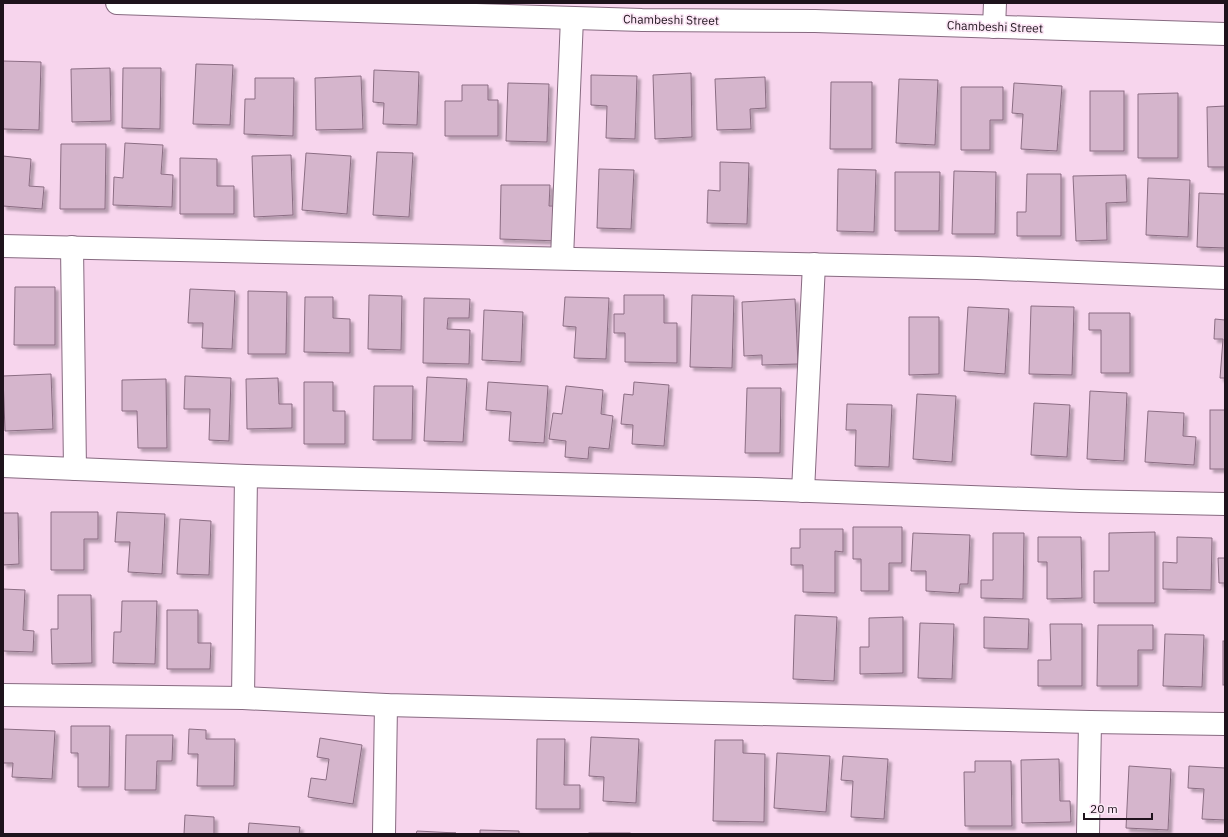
<svg xmlns="http://www.w3.org/2000/svg" width="1228" height="837" viewBox="0 0 1228 837" font-family="'IBM Plex Sans',sans-serif">
  <defs>
    <filter id="shadow"><feDropShadow dx="3.5" dy="3.5" stdDeviation="1" flood-color="#0004"/></filter>
  </defs>
  <rect width="100%" height="100%" fill="#f7d5ed"/>
  <g fill="#d5b5cc" stroke="#8b6d83" filter="url(#shadow)">
    <polygon points="3,61 41,62 39,130 3,129"/>
    <polygon points="196,64 233,65 230,125 193,124"/>
    <polygon points="110,68 111,121 72,122 71,69"/>
    <polygon points="123,68 161,68 160,129 122,128"/>
    <polygon points="374,70 419,72 417,125 383,124 384,103 373,102"/>
    <polygon points="691,73 692,137 655,139 653,75"/>
    <polygon points="591,75 637,76 635,139 606,138 607,106 591,105"/>
    <polygon points="361,76 363,129 316,130 315,78"/>
    <polygon points="765,77 766,108 750,109 751,129 717,130 715,79"/>
    <polygon points="255,78 294,78 293,136 244,134 245,99 255,99"/>
    <polygon points="899,79 938,80 935,145 896,143"/>
    <polygon points="831,82 872,82 872,149 830,149"/>
    <polygon points="508,83 549,84 547,142 506,141"/>
    <polygon points="1014,83 1062,86 1057,151 1021,149 1023,114 1012,113"/>
    <polygon points="462,85 488,85 488,100 498,100 498,136 445,136 445,101 462,101"/>
    <polygon points="961,87 1003,87 1003,120 990,120 990,150 961,150"/>
    <rect x="1090" y="91" width="34" height="60"/>
    <polygon points="1178,93 1178,158 1138,158 1138,94"/>
    <polygon points="1225,106 1225,167 1208,167 1207,107"/>
    <polygon points="125,143 163,145 161,174 173,175 172,207 113,205 114,177 123,178"/>
    <polygon points="61,144 106,144 105,209 60,209"/>
    <polygon points="377,152 413,153 409,217 373,215"/>
    <polygon points="306,153 351,156 347,214 302,210"/>
    <polygon points="291,155 293,215 254,217 252,156"/>
    <polygon points="3,156 31,159 29,186 44,187 42,209 3,206"/>
    <polygon points="180,158 217,159 217,186 234,186 234,214 180,214"/>
    <polygon points="720,162 749,163 747,224 707,223 708,190 720,191"/>
    <polygon points="599,169 634,170 631,229 597,228"/>
    <polygon points="838,169 876,170 874,232 837,231"/>
    <polygon points="954,171 996,172 995,234 952,234"/>
    <polygon points="895,172 940,172 939,231 895,231"/>
    <polygon points="1027,174 1061,174 1061,236 1017,236 1017,212 1026,212"/>
    <polygon points="1126,175 1127,202 1106,203 1107,240 1076,241 1073,176"/>
    <polygon points="1148,178 1190,180 1188,237 1146,235"/>
    <polygon points="501,185 550,185 549,206 561,206 560,241 500,239"/>
    <polygon points="1199,193 1225,194 1225,248 1197,247"/>
    <polygon points="15,287 55,287 55,345 14,345"/>
    <polygon points="190,289 235,291 232,349 202,348 203,323 188,323"/>
    <polygon points="248,291 287,292 286,354 248,354"/>
    <polygon points="369,295 402,296 401,350 368,349"/>
    <polygon points="624,295 664,295 664,323 677,323 677,363 625,362 625,333 614,333 614,314 624,314"/>
    <polygon points="692,295 734,296 732,368 690,367"/>
    <polygon points="305,297 333,297 333,318 350,319 350,353 304,352"/>
    <polygon points="565,297 609,298 606,359 574,358 576,327 563,326"/>
    <polygon points="424,298 470,299 469,318 448,318 447,329 470,330 469,364 423,363"/>
    <polygon points="795,299 798,364 762,365 762,355 744,356 742,302"/>
    <polygon points="1031,306 1074,307 1072,375 1029,374"/>
    <polygon points="968,307 1009,309 1005,374 964,371"/>
    <polygon points="484,310 523,312 521,362 482,360"/>
    <polygon points="1089,313 1130,313 1130,373 1101,373 1101,330 1089,330"/>
    <polygon points="909,317 939,317 939,374 909,375"/>
    <polygon points="1215,319 1225,320 1225,378 1220,378 1223,339 1214,339"/>
    <polygon points="51,374 53,429 5,431 3,376"/>
    <polygon points="185,376 231,378 229,441 209,440 210,409 184,409"/>
    <polygon points="427,377 467,379 463,442 424,441"/>
    <polygon points="278,378 279,404 292,404 292,428 247,429 246,379"/>
    <polygon points="166,379 167,448 138,448 137,411 122,411 122,380"/>
    <polygon points="304,382 333,382 333,411 345,411 345,444 304,444"/>
    <polygon points="488,382 548,386 544,443 509,441 511,412 486,410"/>
    <polygon points="634,382 669,385 664,446 632,444 633,425 621,424 624,394 633,395"/>
    <polygon points="374,386 413,386 412,440 373,440"/>
    <polygon points="566,386 603,390 601,414 613,416 609,449 589,447 588,459 565,457 566,441 549,439 553,413 562,414"/>
    <polygon points="747,388 781,388 780,453 745,453"/>
    <polygon points="1090,391 1127,393 1124,461 1087,459"/>
    <polygon points="917,394 956,396 952,462 913,459"/>
    <polygon points="1034,403 1070,405 1067,457 1031,455"/>
    <polygon points="847,404 892,405 889,467 855,466 856,430 846,430"/>
    <rect x="1210" y="410" width="15" height="59"/>
    <polygon points="1148,411 1184,413 1183,436 1196,437 1194,465 1145,462"/>
    <polygon points="51,512 98,512 98,539 84,539 84,570 51,570"/>
    <polygon points="117,512 165,514 162,574 128,572 130,542 115,542"/>
    <polygon points="3,513 18,513 19,564 3,565"/>
    <polygon points="180,519 211,521 209,575 177,574"/>
    <polygon points="853,527 902,527 902,563 889,563 889,591 861,591 861,559 853,559"/>
    <polygon points="800,529 843,529 843,552 835,551 835,593 803,592 803,565 791,565 791,548 800,548"/>
    <polygon points="1155,532 1155,603 1094,603 1094,571 1109,571 1109,533"/>
    <polygon points="913,533 970,535 968,584 960,584 959,593 926,591 926,571 911,571"/>
    <polygon points="993,533 1024,533 1023,599 981,598 981,580 993,580"/>
    <polygon points="1038,537 1081,537 1082,598 1047,599 1047,562 1038,562"/>
    <polygon points="1177,537 1212,538 1211,590 1163,589 1163,562 1177,563"/>
    <polygon points="1218,558 1225,558 1225,583 1219,583"/>
    <polygon points="3,589 25,590 23,630 34,631 33,652 3,651"/>
    <polygon points="58,595 91,595 92,663 52,664 51,629 58,629"/>
    <polygon points="122,601 157,601 155,664 113,663 114,632 121,632"/>
    <polygon points="167,610 198,610 198,643 211,643 210,669 167,669"/>
    <polygon points="795,615 837,617 834,681 793,679"/>
    <polygon points="903,617 903,673 860,674 860,647 869,647 869,618"/>
    <polygon points="984,617 1029,619 1028,649 984,648"/>
    <polygon points="920,623 954,624 952,679 918,678"/>
    <polygon points="1050,624 1082,624 1082,686 1038,686 1038,660 1051,660"/>
    <polygon points="1098,625 1153,625 1153,650 1138,650 1138,686 1097,686"/>
    <polygon points="1165,634 1204,635 1202,687 1163,686"/>
    <rect x="1223" y="641" width="2" height="44"/>
    <polygon points="71,726 110,726 109,787 78,787 78,753 71,753"/>
    <polygon points="3,729 55,731 52,779 12,777 13,763 3,763"/>
    <polygon points="189,729 206,730 206,739 235,739 234,786 197,786 198,754 188,754"/>
    <polygon points="126,735 173,735 172,761 157,761 156,790 125,790"/>
    <polygon points="591,737 639,739 636,803 603,801 604,777 589,776"/>
    <polygon points="320,738 362,745 353,804 308,797 311,778 326,780 329,759 317,757"/>
    <polygon points="537,739 565,739 564,785 580,785 580,809 536,809"/>
    <polygon points="715,740 743,740 743,753 765,754 764,822 713,821"/>
    <polygon points="777,753 830,756 826,812 774,808"/>
    <polygon points="843,756 888,759 884,819 851,817 853,781 841,780"/>
    <polygon points="1059,759 1060,801 1070,801 1071,822 1022,823 1021,760"/>
    <polygon points="975,761 1011,761 1012,826 965,826 964,772 975,772"/>
    <polygon points="1129,766 1171,769 1168,830 1126,828"/>
    <polygon points="1189,766 1225,768 1225,820 1202,819 1204,789 1188,788"/>
    <polygon points="185,815 214,817 214,834 184,834"/>
    <polygon points="249,823 300,827 299,834 248,834"/>
    <polygon points="480,830 519,831 519,834 480,834"/>
    <polygon points="417,831 456,833 416,834"/>
    <rect x="589" y="833" width="41" height="1"/>
  </g>
  <g fill="none" stroke-linecap="round" stroke-linejoin="round">
    <g stroke="#876a80" stroke-width="24">
      <g id="minor">
        <polyline points="117,3 476,15 642,20 815,21 1225,34"/>
        <polyline points="994,27 995,3"/>
        <polyline points="3,246 977,268 1225,278"/>
        <polyline points="72,247 75,469"/>
        <polyline points="562,258 572,18"/>
        <polyline points="3,466 246,476 756,489 1080,501 1225,504"/>
        <polyline points="803,491 814,264"/>
        <polyline points="3,695 243,698 386,705 1090,722 1225,724"/>
        <polyline points="243,698 246,476"/>
        <polyline points="384,834 386,705"/>
        <polyline points="1088,834 1090,722"/>
      </g>
    </g>
    <use href="#minor" stroke="#fff" stroke-width="22"/>
  </g>
  <g text-anchor="middle" stroke-width="3.5" stroke-linejoin="round" paint-order="stroke">
    <g font-size="12" fill="#1e131c" stroke="#fce7f6">
      <text transform="translate(671 20) rotate(1)" y="4">Chambeshi Street</text>
      <text transform="translate(995 27) rotate(2)" y="4">Chambeshi Street</text>
    </g>
  </g>
  <rect width="1228" height="837" fill="none" stroke="#1e131c" stroke-width="8"/>
  <path d="M1084 813v6h68v-6" fill="none" stroke="#1e131c" stroke-width="2"/>
  <text x="1090" y="813" font-size="12" fill="#1e131c" stroke="#fce7f6" stroke-width="3" paint-order="stroke">20 m</text>
</svg>
